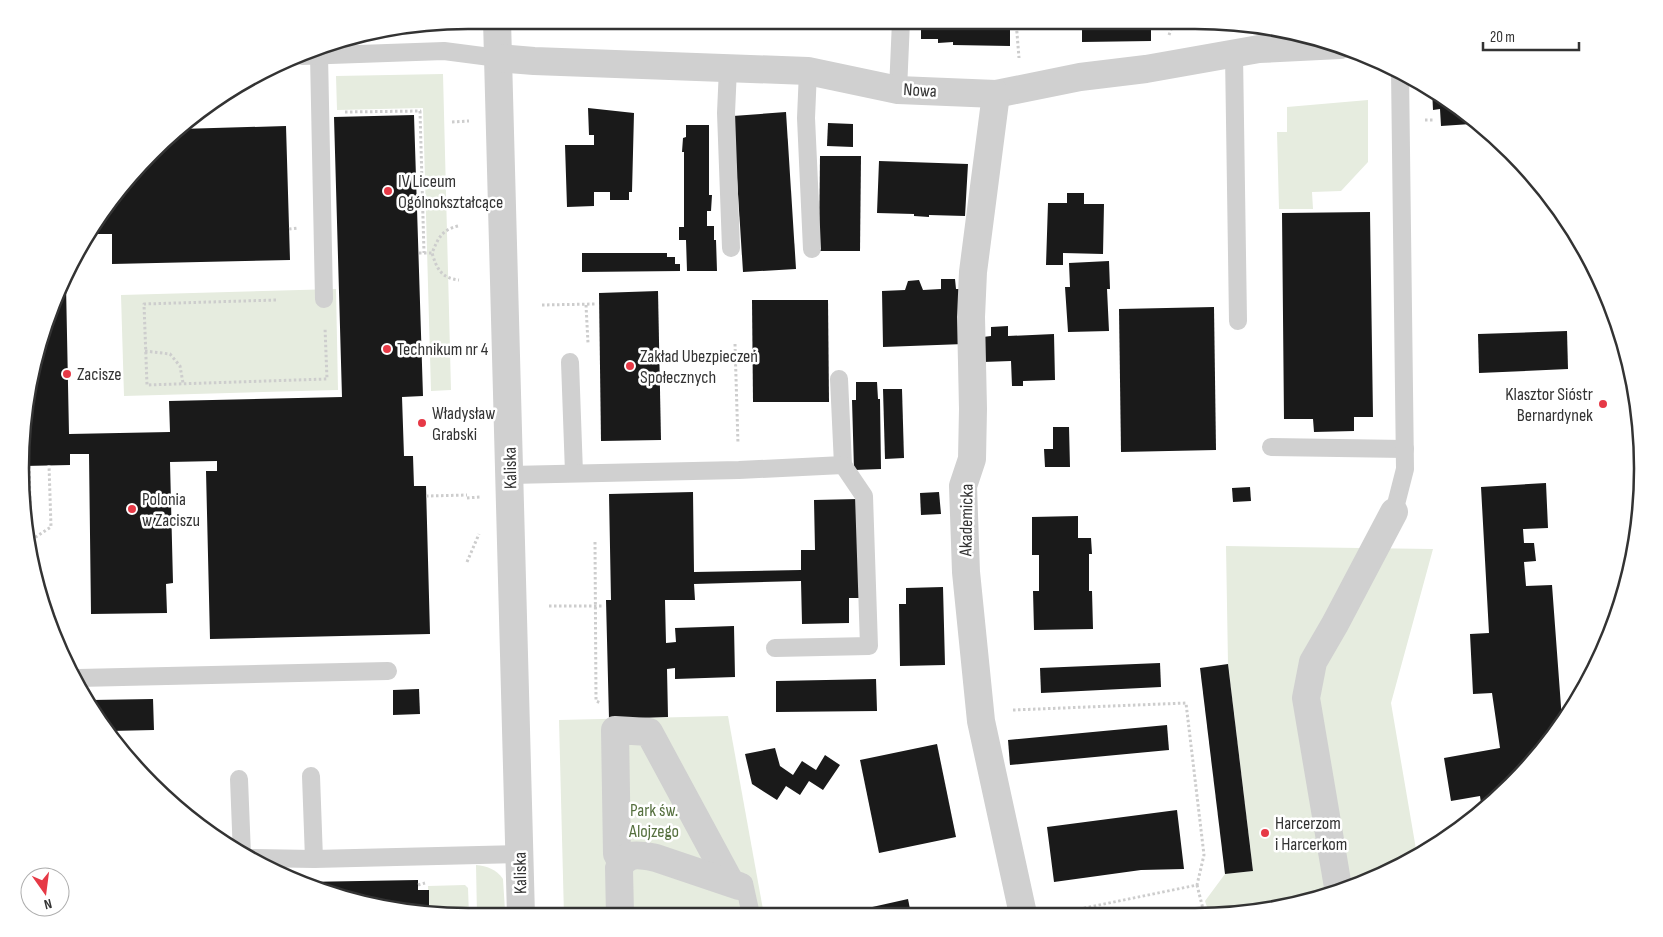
<svg xmlns="http://www.w3.org/2000/svg" width="1663" height="937" viewBox="0 0 1663 937" font-family="'Sofia Sans Condensed',sans-serif">
  <rect width="100%" height="100%" fill="#fff"/>
  <g fill="#e6ecdf">
    <polygon points="443,74 451,390 431,391 423,108 337,110 336,76"/>
    <polygon points="1368,100 1368,162 1341,191 1312,192 1313,209 1279,209 1277,132 1287,132 1287,107"/>
    <polygon points="336,289 338,390 124,396 121,295"/>
    <polygon points="1226,546 1433,549 1391,703 1417,855 1339,893 1253,913 1209,913 1205,901 1225,874 1253,871 1228,664"/>
    <polygon points="728,716 764,915 564,916 559,720"/>
    <path d="M476 865C487 866 496 869 503 879L505 911 498 916H477Z"/>
    <polygon points="465,885 468,888 469,916 439,916 429,914 428,886"/>
    <polygon points="1165,907 1186,907 1194,913 1134,914"/>
  </g>
  <g fill="#1a1a1a">
    <polygon points="921,21 1010,21 1010,46 953,45 953,42 938,43 938,39 921,39"/>
    <polygon points="1082,21 1151,21 1151,41 1082,42"/>
    <polygon points="1432,89 1470,117 1471,124 1441,126 1440,109 1433,110"/>
    <polygon points="588,108 634,113 632,192 629,192 629,200 610,200 610,192 594,192 594,206 567,207 565,145 594,145 594,135 589,135"/>
    <polygon points="786,112 796,269 743,272 733,116"/>
    <polygon points="414,115 423,396 402,397 404,456 413,456 414,486 426,486 430,634 210,639 206,471 217,471 217,461 170,462 173,583 166,584 167,613 91,614 89,454 70,454 70,465 24,466 35,352 66,285 69,434 170,432 169,401 342,397 334,117"/>
    <polygon points="828,123 853,124 853,147 827,146"/>
    <polygon points="686,125 709,125 709,195 712,195 711,211 707,211 707,226 714,226 714,240 716,240 717,271 687,271 686,240 679,240 679,227 684,227 684,152 682,152 683,138 686,137"/>
    <polygon points="286,126 290,260 112,264 112,234 89,234 96,219 107,207 111,206 111,203 180,129"/>
    <polygon points="820,156 861,156 860,251 819,251"/>
    <polygon points="879,161 968,164 965,216 929,215 929,217 914,216 914,214 877,213"/>
    <polygon points="1067,193 1084,193 1084,204 1104,204 1103,254 1063,253 1063,265 1046,265 1048,203 1067,203"/>
    <polygon points="1370,212 1373,417 1354,417 1354,431 1314,432 1313,419 1284,419 1282,213"/>
    <polygon points="582,253 667,253 667,257 675,257 675,264 680,264 680,271 582,272"/>
    <polygon points="1109,261 1110,289 1107,289 1109,331 1068,332 1065,287 1070,287 1069,263"/>
    <polygon points="941,279 955,279 956,289 963,289 964,344 883,347 882,291 905,290 908,281 919,280 923,290 941,289"/>
    <polygon points="658,291 661,440 601,441 599,293"/>
    <polygon points="752,300 828,300 829,402 753,402"/>
    <polygon points="1214,307 1216,450 1121,452 1119,309"/>
    <polygon points="1008,326 1008,336 1054,334 1055,380 1023,381 1023,386 1012,386 1011,361 983,362 983,337 991,336 991,327"/>
    <polygon points="1567,331 1568,369 1479,373 1478,334"/>
    <polygon points="856,382 877,382 878,399 880,399 881,469 854,470 852,400 856,400"/>
    <polygon points="883,389 902,389 904,458 885,459"/>
    <polygon points="1053,427 1069,427 1070,467 1045,467 1044,449 1053,449"/>
    <polygon points="1546,483 1548,528 1523,529 1524,543 1534,543 1536,561 1524,562 1526,586 1552,585 1562,720 1543,745 1537,745 1538,752 1512,785 1482,810 1480,796 1451,801 1444,758 1500,748 1492,693 1473,694 1470,634 1489,633 1481,487"/>
    <polygon points="1250,487 1251,501 1233,502 1232,488"/>
    <polygon points="693,492 694,572 801,570 801,550 815,550 814,500 858,499 860,598 849,598 849,623 802,624 801,581 694,584 695,600 665,600 666,643 676,642 675,628 734,626 735,677 675,679 675,668 667,669 668,717 609,719 606,600 611,600 609,494"/>
    <polygon points="939,492 941,514 921,515 920,493"/>
    <polygon points="1078,516 1078,538 1091,538 1092,554 1089,554 1089,591 1092,591 1093,629 1034,630 1033,591 1039,591 1039,555 1032,555 1032,517"/>
    <polygon points="943,587 945,665 900,666 899,604 906,604 906,588"/>
    <polygon points="1160,663 1161,687 1041,693 1040,668"/>
    <polygon points="1228,664 1253,871 1225,874 1200,668"/>
    <polygon points="876,679 877,711 776,712 776,681"/>
    <polygon points="419,689 420,714 393,715 393,690"/>
    <polygon points="153,699 154,730 110,731 92,700"/>
    <polygon points="1167,725 1169,750 1010,765 1008,740"/>
    <polygon points="937,744 956,837 879,853 860,760"/>
    <polygon points="775,748 780,766 793,775 802,761 816,770 825,755 840,765 823,790 809,781 800,795 786,786 777,800 752,784 745,754"/>
    <polygon points="1177,810 1184,869 1141,870 1054,882 1047,827"/>
    <polygon points="418,880 418,890 429,890 429,914 325,893 303,884 303,882"/>
    <polygon points="908,899 911,914 841,915 841,914"/>
  </g>
  <g fill="none" stroke-linecap="round" stroke-linejoin="round">
    <g stroke="#cdcdcd" stroke-width="3" stroke-dasharray="2.5 2.5" stroke-linecap="butt">
      <polyline points="1016,21 1019,58"/>
      <polyline points="1169,35 1174,21"/>
      <polyline points="345,112 420,111 424,253"/>
      <polyline points="1425,120 1435,120"/>
      <polyline points="452,122 469,121"/>
      <path d="M458 226C441 230 438 239 432 253 437 269 441 278 459 280"/>
      <polyline points="289,229 298,228"/>
      <polyline points="419,253 432,253"/>
      <polyline points="276,300 144,304 147,385 327,379 325,328"/>
      <polyline points="542,305 595,304"/>
      <polyline points="586,305 588,343 587,343"/>
      <polyline points="735,344 738,444"/>
      <polyline points="145,351 170,354 180,366 183,383"/>
      <polyline points="29,466 31,539"/>
      <polyline points="426,496 467,495"/>
      <polyline points="467,498 480,497"/>
      <polyline points="31,540 51,527 49,465"/>
      <polyline points="595,542 596,701 601,703"/>
      <polyline points="467,562 479,534"/>
      <polyline points="549,606 602,606"/>
      <polyline points="1013,710 1186,703 1204,855 1197,885 1055,914"/>
      <polyline points="418,885 425,883"/>
      <polyline points="1197,885 1204,913"/>
    </g>
    <g stroke="#d0d0d0" stroke-width="18">
      <polyline points="1234,54 1238,321"/>
      <polyline points="319,55 324,299"/>
      <polyline points="302,56 444,51 498,58"/>
      <polyline points="728,68 726,113 731,248"/>
      <polyline points="808,71 806,118 812,249"/>
      <polyline points="898,90 901,21"/>
      <polyline points="570,362 574,473"/>
      <polyline points="1271,447 1405,449"/>
      <polyline points="510,475 739,470 843,465 839,379"/>
      <polyline points="1394,512 1405,469 1400,71"/>
      <polyline points="775,648 869,646 864,496 843,465"/>
      <polyline points="78,678 388,671"/>
      <polyline points="311,776 314,859"/>
      <polyline points="239,779 242,855"/>
      <polyline points="248,858 314,859 520,854"/>
      <polyline points="744,883 751,915"/>
    </g>
    <g stroke="#d0d0d0" stroke-width="28">
      <polyline points="497,20 521,916"/>
      <polyline points="498,58 534,61 808,71 898,90 996,94 1080,77 1146,69 1259,49 1340,45"/>
      <polyline points="996,94 973,272 971,317 973,409 972,459 963,486 966,572 981,721 1023,914"/>
      <polyline points="622,861 617,854 615,730 649,732 730,882"/>
      <polyline points="1339,893 1306,698 1313,662 1335,624 1394,512"/>
      <path d="M620 915 619 868C626 851 641 855 656 858L739 886"/>
    </g>
  </g>
  <g fill="#e63946" stroke="#fff" stroke-width="2">
    <circle cx="388" cy="191" r="5"/>
    <circle cx="387" cy="349" r="5"/>
    <circle cx="630" cy="366" r="5"/>
    <circle cx="67" cy="374" r="5"/>
    <circle cx="1603" cy="404" r="5"/>
    <circle cx="422" cy="423" r="5"/>
    <circle cx="132" cy="509" r="5"/>
    <circle cx="1265" cy="833" r="5"/>
  </g>
  <g text-anchor="middle" stroke-width="5" stroke-linejoin="round" paint-order="stroke">
    <g font-size="18" fill="#333" stroke="#fff">
      <text transform="translate(920 90) rotate(3)" y="6">Nowa</text>
      <text transform="translate(510 468) rotate(-91)" y="6">Kaliska</text>
      <text transform="translate(966 520) rotate(-89)" y="6">Akademicka</text>
      <text transform="translate(520 873) rotate(-91)" y="6">Kaliska</text>
    </g>
    <g font-size="18" fill="#333" stroke="#fff" text-anchor="start">
      <text x="398" y="187">IV Liceum<tspan x="398" dy="21">Ogólnokształcące</tspan></text>
      <text x="397" y="355">Technikum nr 4</text>
      <text x="640" y="362">Zakład Ubezpieczeń<tspan x="640" dy="21">Społecznych</tspan></text>
      <text x="77" y="380">Zacisze</text>
      <text x="1593" y="400" text-anchor="end">Klasztor Sióstr<tspan x="1593" dy="21">Bernardynek</tspan></text>
      <text x="432" y="419">Władysław<tspan x="432" dy="21">Grabski</tspan></text>
      <text x="142" y="505">Polonia<tspan x="142" dy="21">w Zaciszu</tspan></text>
      <text x="1275" y="829">Harcerzom<tspan x="1275" dy="21">i Harcerkom</tspan></text>
    </g>
    <g font-size="18" fill="#56703f" stroke="#fff">
      <text x="654" y="816">Park św.<tspan x="654" dy="21">Alojzego</tspan></text>
    </g>
  </g>
  <path d="M0 0H1663V937H0ZM468 29H1195A439 439 0 0 1 1634 468V469A439 439 0 0 1 1195 908H468A439 439 0 0 1 29 469V468A439 439 0 0 1 468 29Z" fill="#fff" fill-rule="evenodd"/>
  <path fill="none" stroke="#333" stroke-width="2.5" d="M468 29H1195A439 439 0 0 1 1634 468V469A439 439 0 0 1 1195 908H468A439 439 0 0 1 29 469V468A439 439 0 0 1 468 29Z"/>
  <g transform="translate(45 892) rotate(166)"><circle r="24" fill="#ffffff" stroke="#adadad"/>
  <path d="M0-4L9 19L0 12L-9 19Z" fill="#e63946"/>
  <text y="-8" font-size="14" font-weight="bold" text-anchor="middle" fill="#333333">N</text>
  </g>
  <path d="M1483 42v8h96v-8" fill="none" stroke="#333333" stroke-width="2.5"/>
  <text x="1490" y="42" font-size="15" fill="#333333" stroke="#ffffff" stroke-width="4" paint-order="stroke">20 m</text>
</svg>
